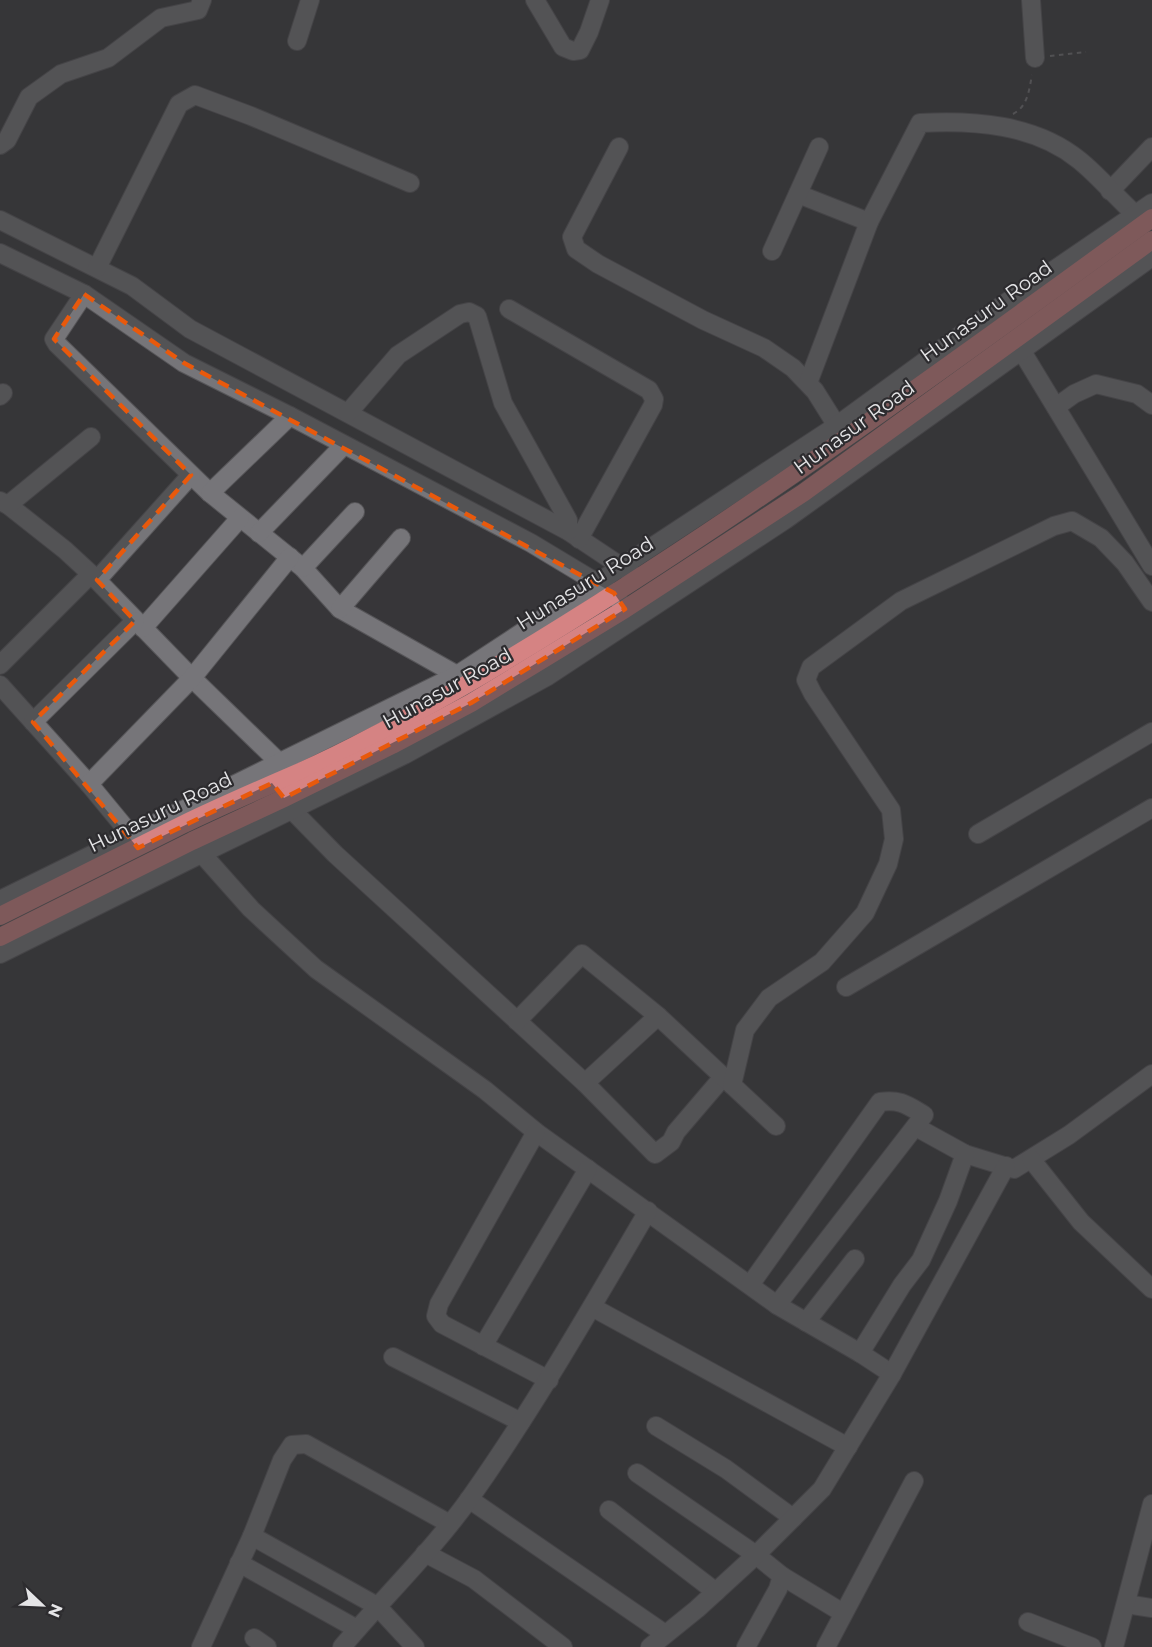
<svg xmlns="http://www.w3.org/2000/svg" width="1152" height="1647" viewBox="0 0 1152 1647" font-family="Montserrat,sans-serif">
  <rect width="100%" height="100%" fill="#373639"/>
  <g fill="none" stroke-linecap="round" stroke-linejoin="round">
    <g stroke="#565558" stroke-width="20">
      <g id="minor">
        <polyline points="535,0 563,47 573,51 580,50 589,32 600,0"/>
        <polyline points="1031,0 1035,58"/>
        <polyline points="297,41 310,0"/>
        <polyline points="0,145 7,140 29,97 61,74 108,58 161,18 198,10 202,0"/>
        <polyline points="619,147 572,237 576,249 598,264 703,320 764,348 793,368 815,391 842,434"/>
        <polyline points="1110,191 1152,147"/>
        <polyline points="798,194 869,222"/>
        <polyline points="0,220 132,286 190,329 568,531 631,573"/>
        <polyline points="772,251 819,147"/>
        <polyline points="0,253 84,294 184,363 290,416 531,543 614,593 625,609"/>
        <polyline points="97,268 179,104 195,95 251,116 410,183"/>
        <polyline points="84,294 54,339 57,344 210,493"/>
        <polyline points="509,309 649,390 654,399 653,405 579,539"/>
        <polyline points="1015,340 1152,566"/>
        <path d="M808 383 869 222 920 123C973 120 1035 124 1079 160 1099 176 1116 197 1135 214"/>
        <polyline points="0,396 3,393"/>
        <polyline points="1056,407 1074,394 1096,384 1137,394 1152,405"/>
        <polyline points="348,413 398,355 460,314 469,312 477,316 503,403 568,520 568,531"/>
        <polyline points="290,416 210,493 303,568 340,609 457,675 460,682"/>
        <polyline points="0,501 8,505 65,550 91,574 192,678 287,770"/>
        <polyline points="8,505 91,437"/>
        <polyline points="259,533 344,445"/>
        <polyline points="303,568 355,512"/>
        <polyline points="97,580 191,475"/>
        <polyline points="340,609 401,538"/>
        <polyline points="143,628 240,518"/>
        <polyline points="0,665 91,574"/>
        <polyline points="0,685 89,784"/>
        <polyline points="33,722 135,621"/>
        <polyline points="286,801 292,810 335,854 585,1083 655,1154 671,1142 676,1132 723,1077"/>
        <polyline points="978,834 1152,732"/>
        <polyline points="137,846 131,835 89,784 192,678 290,557"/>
        <polyline points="195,846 251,909 316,969 485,1090 536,1132 777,1305 860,1353 892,1374"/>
        <polyline points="0,900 457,675 836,426 988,315 1152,203"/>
        <polyline points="0,954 201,854 404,755 548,676 785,520 1152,257"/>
        <polyline points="846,987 1152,808"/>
        <polyline points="517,1021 582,954 658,1016 776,1126"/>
        <polyline points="585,1083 658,1016"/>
        <polyline points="732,1085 745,1030 769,998 822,962 865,913 888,864 894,839 891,810 813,694 806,680 811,667 901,601 1054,526 1072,521 1101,538 1125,563 1152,602"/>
        <polyline points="916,1127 965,1154 1014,1169 1069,1135 1152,1074"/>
        <polyline points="536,1132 439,1304 436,1316 442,1324 549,1380"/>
        <polyline points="1031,1159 1081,1222 1152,1289"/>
        <path d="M750 1285 880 1102C900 1099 907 1105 924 1115L777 1305"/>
        <polyline points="592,1307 848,1447"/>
        <polyline points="806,1322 855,1259"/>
        <polyline points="483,1346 588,1169"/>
        <polyline points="860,1353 902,1285 921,1260 948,1201 965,1154"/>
        <polyline points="393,1357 521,1422"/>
        <polyline points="656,1426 726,1469 793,1518"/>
        <polyline points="637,1473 756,1555 782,1576 778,1589 746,1647"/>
        <polyline points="469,1499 665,1634"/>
        <polyline points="609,1510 716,1592"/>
        <polyline points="252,1536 377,1606 415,1647"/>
        <polyline points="425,1553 474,1579 563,1647"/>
        <polyline points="239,1563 357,1629"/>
        <polyline points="782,1576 843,1613"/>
        <polyline points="1126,1604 1152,1608"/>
        <polyline points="1028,1622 1092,1647"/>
        <polyline points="254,1638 267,1647"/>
        <polyline points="201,1647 252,1536 282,1460 292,1445 306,1444 450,1524"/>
        <path d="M342 1647C384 1597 432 1551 470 1498 535 1406 591 1308 648 1211"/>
        <polyline points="650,1647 697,1609 756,1555 822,1489 892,1374 1006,1166"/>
        <polyline points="826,1647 914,1481"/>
        <polyline points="1114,1647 1152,1504"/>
      </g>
    </g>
    <g stroke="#565558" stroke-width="20">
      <g id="highway">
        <path d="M0 916C61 886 121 855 182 825 219 807 256 791 293 775 351 750 407 718 462 687 702 546 927 382 1152 218"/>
        <polyline points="0,937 192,841 284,798 392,745 471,703 625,609 803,493 1152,240"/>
      </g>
    </g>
    <g stroke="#727174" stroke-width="2" stroke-dasharray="4.5 4.5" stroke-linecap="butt">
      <polyline points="1050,56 1086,52"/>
      <path d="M1013 114C1028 106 1029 90 1032 75"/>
    </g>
    <use href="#minor" stroke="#767579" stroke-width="18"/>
    <use href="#highway" stroke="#d58383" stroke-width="18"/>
  </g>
  <path d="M0 0H1152V1647H0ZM84 294 184 363 614 593 625 609 471 703 284 798 272 783 138 848 33 722 135 621 97 580 191 475 54 339Z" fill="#373639" fill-opacity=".55" fill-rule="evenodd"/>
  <path fill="none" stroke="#e8590c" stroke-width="4.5" stroke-dasharray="12 8" stroke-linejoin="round" d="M84 294 184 363 614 593 625 609 471 703 284 798 272 783 138 848 33 722 135 621 97 580 191 475 54 339Z"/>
  <g text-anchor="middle" stroke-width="4.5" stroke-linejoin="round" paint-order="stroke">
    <g font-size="20" fill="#e5e5e7" stroke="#2d2c2f">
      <text transform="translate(986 311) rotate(-36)" y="7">Hunasuru Road</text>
      <text transform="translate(854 427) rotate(-36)" y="7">Hunasur Road</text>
      <text transform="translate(585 583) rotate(-32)" y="7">Hunasuru Road</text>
      <text transform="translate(447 688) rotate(-29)" y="7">Hunasur Road</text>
      <text transform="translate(160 812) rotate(-26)" y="7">Hunasuru Road</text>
    </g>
  </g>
  <g transform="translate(42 1605) rotate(113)" stroke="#2d2c2f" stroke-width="4.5" paint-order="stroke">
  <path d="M0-4.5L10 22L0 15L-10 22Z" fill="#e5e5e7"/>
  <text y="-9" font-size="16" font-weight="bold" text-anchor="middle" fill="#e5e5e7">N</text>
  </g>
</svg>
